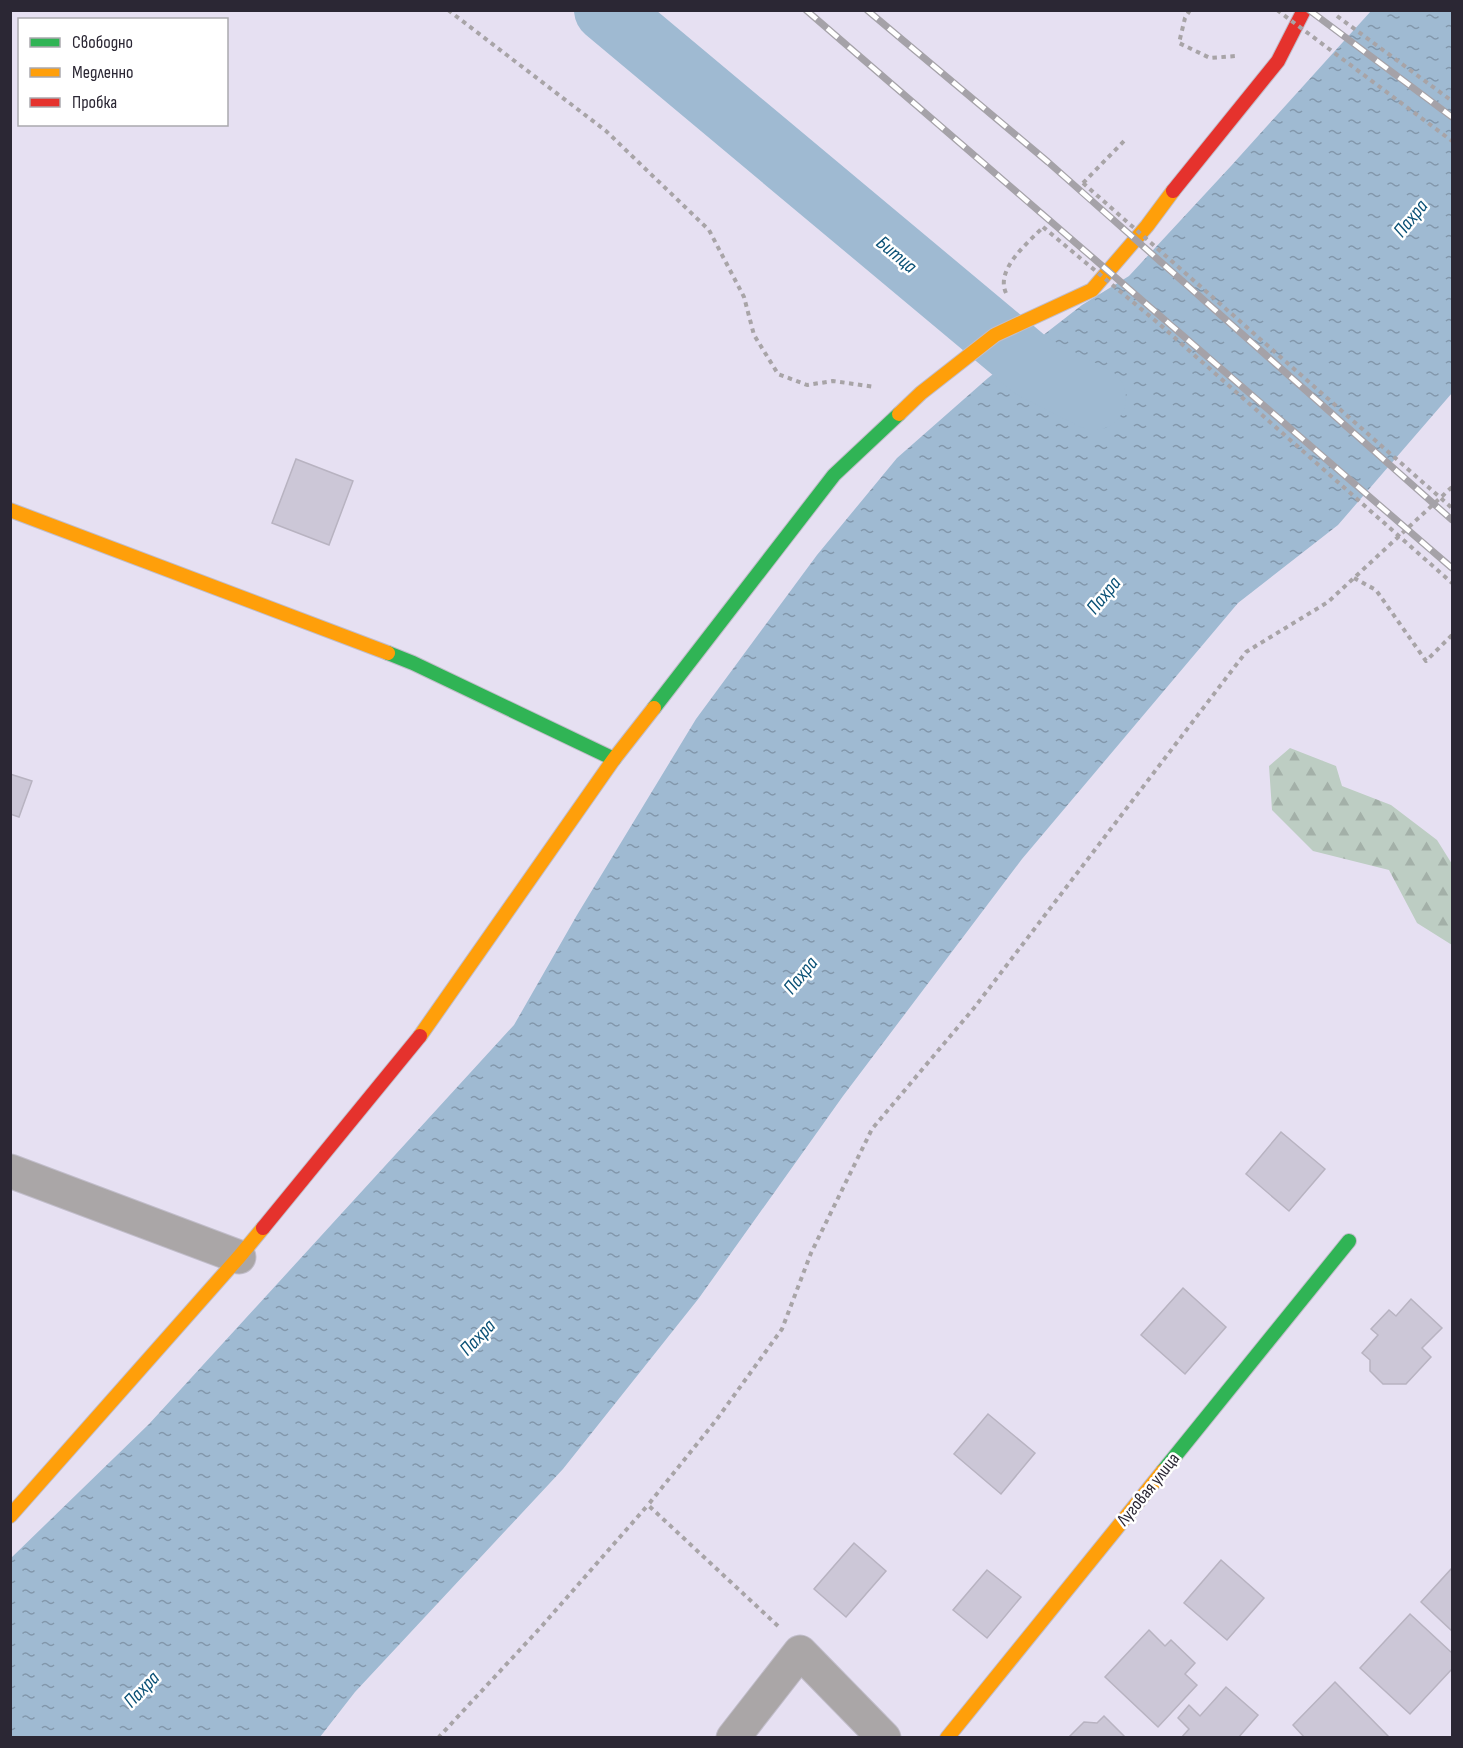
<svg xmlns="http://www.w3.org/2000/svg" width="1463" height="1748" viewBox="0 0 1463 1748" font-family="'Sofia Sans Condensed',sans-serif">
  <defs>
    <pattern id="forest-firs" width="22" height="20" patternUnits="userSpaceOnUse" patternTransform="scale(1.5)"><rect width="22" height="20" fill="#bdcdc3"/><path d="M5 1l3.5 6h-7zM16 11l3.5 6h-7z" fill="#a3b0a8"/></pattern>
    <pattern id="water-ripples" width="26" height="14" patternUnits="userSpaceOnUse" patternTransform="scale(1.5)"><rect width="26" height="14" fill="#9fbad2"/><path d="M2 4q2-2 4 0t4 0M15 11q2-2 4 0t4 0" fill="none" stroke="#8297ab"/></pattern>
  </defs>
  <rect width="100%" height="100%" fill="#e6e0f2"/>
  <polygon fill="url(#forest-firs)" points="1290,748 1336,766 1342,786 1391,805 1437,840 1452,864 1452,945 1417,923 1389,870 1313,851 1272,810 1269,766"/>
  <polygon fill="url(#water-ripples)" points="1371,11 1452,11 1452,393 1338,525 1238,603 1022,859 843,1096 699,1298 563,1469 355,1692 320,1737 11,1738 11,1558 149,1424 514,1025 577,915 696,719 817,555 897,458 988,378 1082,305 1129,276 1231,166"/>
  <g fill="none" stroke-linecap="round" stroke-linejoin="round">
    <polyline stroke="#9fbad2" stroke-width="64" points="606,10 1033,367 1094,398"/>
  </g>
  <g fill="#ccc7d7" stroke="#b8b3c1" stroke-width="1.5">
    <polygon points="296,459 353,481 329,545 272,523"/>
    <polygon points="10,774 32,781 19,817 10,814"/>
    <polygon points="1281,1132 1325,1169 1289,1211 1246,1174"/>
    <polygon points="1183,1288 1226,1327 1185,1374 1141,1335"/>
    <polygon points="1411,1299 1442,1328 1422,1348 1431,1357 1406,1384 1383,1384 1370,1371 1370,1360 1362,1353 1378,1335 1371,1329 1389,1310 1396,1316"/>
    <polygon points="988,1414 1035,1453 1001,1494 954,1454"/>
    <polygon points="854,1543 886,1571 846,1617 814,1589"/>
    <polygon points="1221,1560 1264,1598 1227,1640 1184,1603"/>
    <polygon points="1452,1568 1452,1631 1421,1602"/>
    <polygon points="987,1570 1021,1597 987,1638 953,1610"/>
    <polygon points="1410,1614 1452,1653 1452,1669 1410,1714 1360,1668"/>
    <polygon points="1149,1630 1165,1646 1171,1640 1195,1663 1185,1674 1197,1685 1158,1727 1105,1677"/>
    <polygon points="1335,1682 1388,1736 1386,1738 1305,1738 1293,1725"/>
    <polygon points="1226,1687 1258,1715 1238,1738 1181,1738 1189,1729 1178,1718 1189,1705 1200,1716"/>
    <polygon points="1104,1716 1126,1738 1068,1738 1084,1722 1097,1723"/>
  </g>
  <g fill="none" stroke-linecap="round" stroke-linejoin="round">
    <g stroke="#c1bdca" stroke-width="35">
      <g id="street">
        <polyline points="10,1171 239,1257"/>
        <polyline points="733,1738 800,1652 884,1738"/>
      </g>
    </g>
    <g stroke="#c1bdca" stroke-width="16">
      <g id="fast">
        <polyline points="388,653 413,663 614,759"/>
        <polyline points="654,708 834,475 899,414"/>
        <polyline points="1163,1471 1349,1241"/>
      </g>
    </g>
    <g stroke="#c1bdca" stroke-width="16">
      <g id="slow">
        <polyline points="899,414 921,393 995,335 1092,290 1147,226 1173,191"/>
        <polyline points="10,510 388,653"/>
        <polyline points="420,1036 614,759 654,708"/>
        <polyline points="10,1516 239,1257 263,1228"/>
        <polyline points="947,1738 1163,1471"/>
      </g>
    </g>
    <g stroke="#c1bdca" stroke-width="16">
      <g id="jam">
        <polyline points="1173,191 1278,61 1304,10"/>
        <polyline points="263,1228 420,1036"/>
      </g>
    </g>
    <g stroke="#a8a4a7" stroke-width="4" stroke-dasharray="4.5 4.5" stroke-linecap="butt">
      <polyline points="448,10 606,131 709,230 744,297 754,335 778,374 807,385 833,381 875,387"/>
      <polyline points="1190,10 1185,18 1179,43 1210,58 1236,56"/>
      <polyline points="1337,16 1452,101"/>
      <polyline points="1083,183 1126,139"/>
      <path d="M1006 293C995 269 1028 243 1043 227"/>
      <polyline points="1354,578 1376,590 1426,661 1452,635"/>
      <polyline points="778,1626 648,1505 717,1419 782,1329 811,1253 872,1129 974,1008 1246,652 1328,602 1452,487"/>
      <polyline points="438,1738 541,1627 648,1505"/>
    </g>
    <use href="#street" stroke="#aaa6a7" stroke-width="33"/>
    <use href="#fast" stroke="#30b455" stroke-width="14"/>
    <use href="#slow" stroke="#ff9f0a" stroke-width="14"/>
    <use href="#jam" stroke="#e5322d" stroke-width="14"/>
    <g stroke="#a5a2a8" stroke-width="7">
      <g id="rail">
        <polyline points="806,10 1452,568"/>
        <polyline points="867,10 1048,162 1452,520"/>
        <polyline points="1309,10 1452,117"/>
      </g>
    </g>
    <use href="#rail" stroke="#fff" stroke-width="4.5" stroke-dasharray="14" stroke-linecap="butt"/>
    <g stroke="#a8a4a7" stroke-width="4" stroke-dasharray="4.5 4.5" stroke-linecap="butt">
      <polyline points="1277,10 1452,141"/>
      <polyline points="1083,183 1452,508"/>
      <polyline points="1043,227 1158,323 1452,583"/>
    </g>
  </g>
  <g text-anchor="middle" stroke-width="5" stroke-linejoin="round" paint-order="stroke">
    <g font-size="18" fill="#2b2734" stroke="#fff">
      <text transform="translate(1148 1489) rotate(-51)" y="6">Луговая улица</text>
    </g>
    <g font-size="20" font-style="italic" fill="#0a5176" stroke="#fff">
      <text transform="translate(1410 218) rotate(-51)" y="7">Пахра</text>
      <text transform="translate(897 254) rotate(40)" y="7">Битца</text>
      <text transform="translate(1103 595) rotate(-51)" y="7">Пахра</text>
      <text transform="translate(800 975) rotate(-51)" y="7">Пахра</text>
      <text transform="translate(477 1337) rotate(-46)" y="7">Пахра</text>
      <text transform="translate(141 1689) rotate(-46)" y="7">Пахра</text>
    </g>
  </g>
  <rect width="1463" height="1748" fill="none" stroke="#2b2734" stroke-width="24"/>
  <rect x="18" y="18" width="210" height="108" fill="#ffffff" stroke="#aaa9ae" stroke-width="1.5"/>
  <rect x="30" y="38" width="30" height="9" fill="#30b455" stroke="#aaa9ae" stroke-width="1.5"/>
  <text x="72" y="48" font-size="18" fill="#2b2734">Свободно</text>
  <rect x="30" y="68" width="30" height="9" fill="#ff9f0a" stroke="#aaa9ae" stroke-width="1.5"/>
  <text x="72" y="78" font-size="18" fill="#2b2734">Медленно</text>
  <rect x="30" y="98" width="30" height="9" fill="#e5322d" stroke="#aaa9ae" stroke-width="1.5"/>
  <text x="72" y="108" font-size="18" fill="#2b2734">Пробка</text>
</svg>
